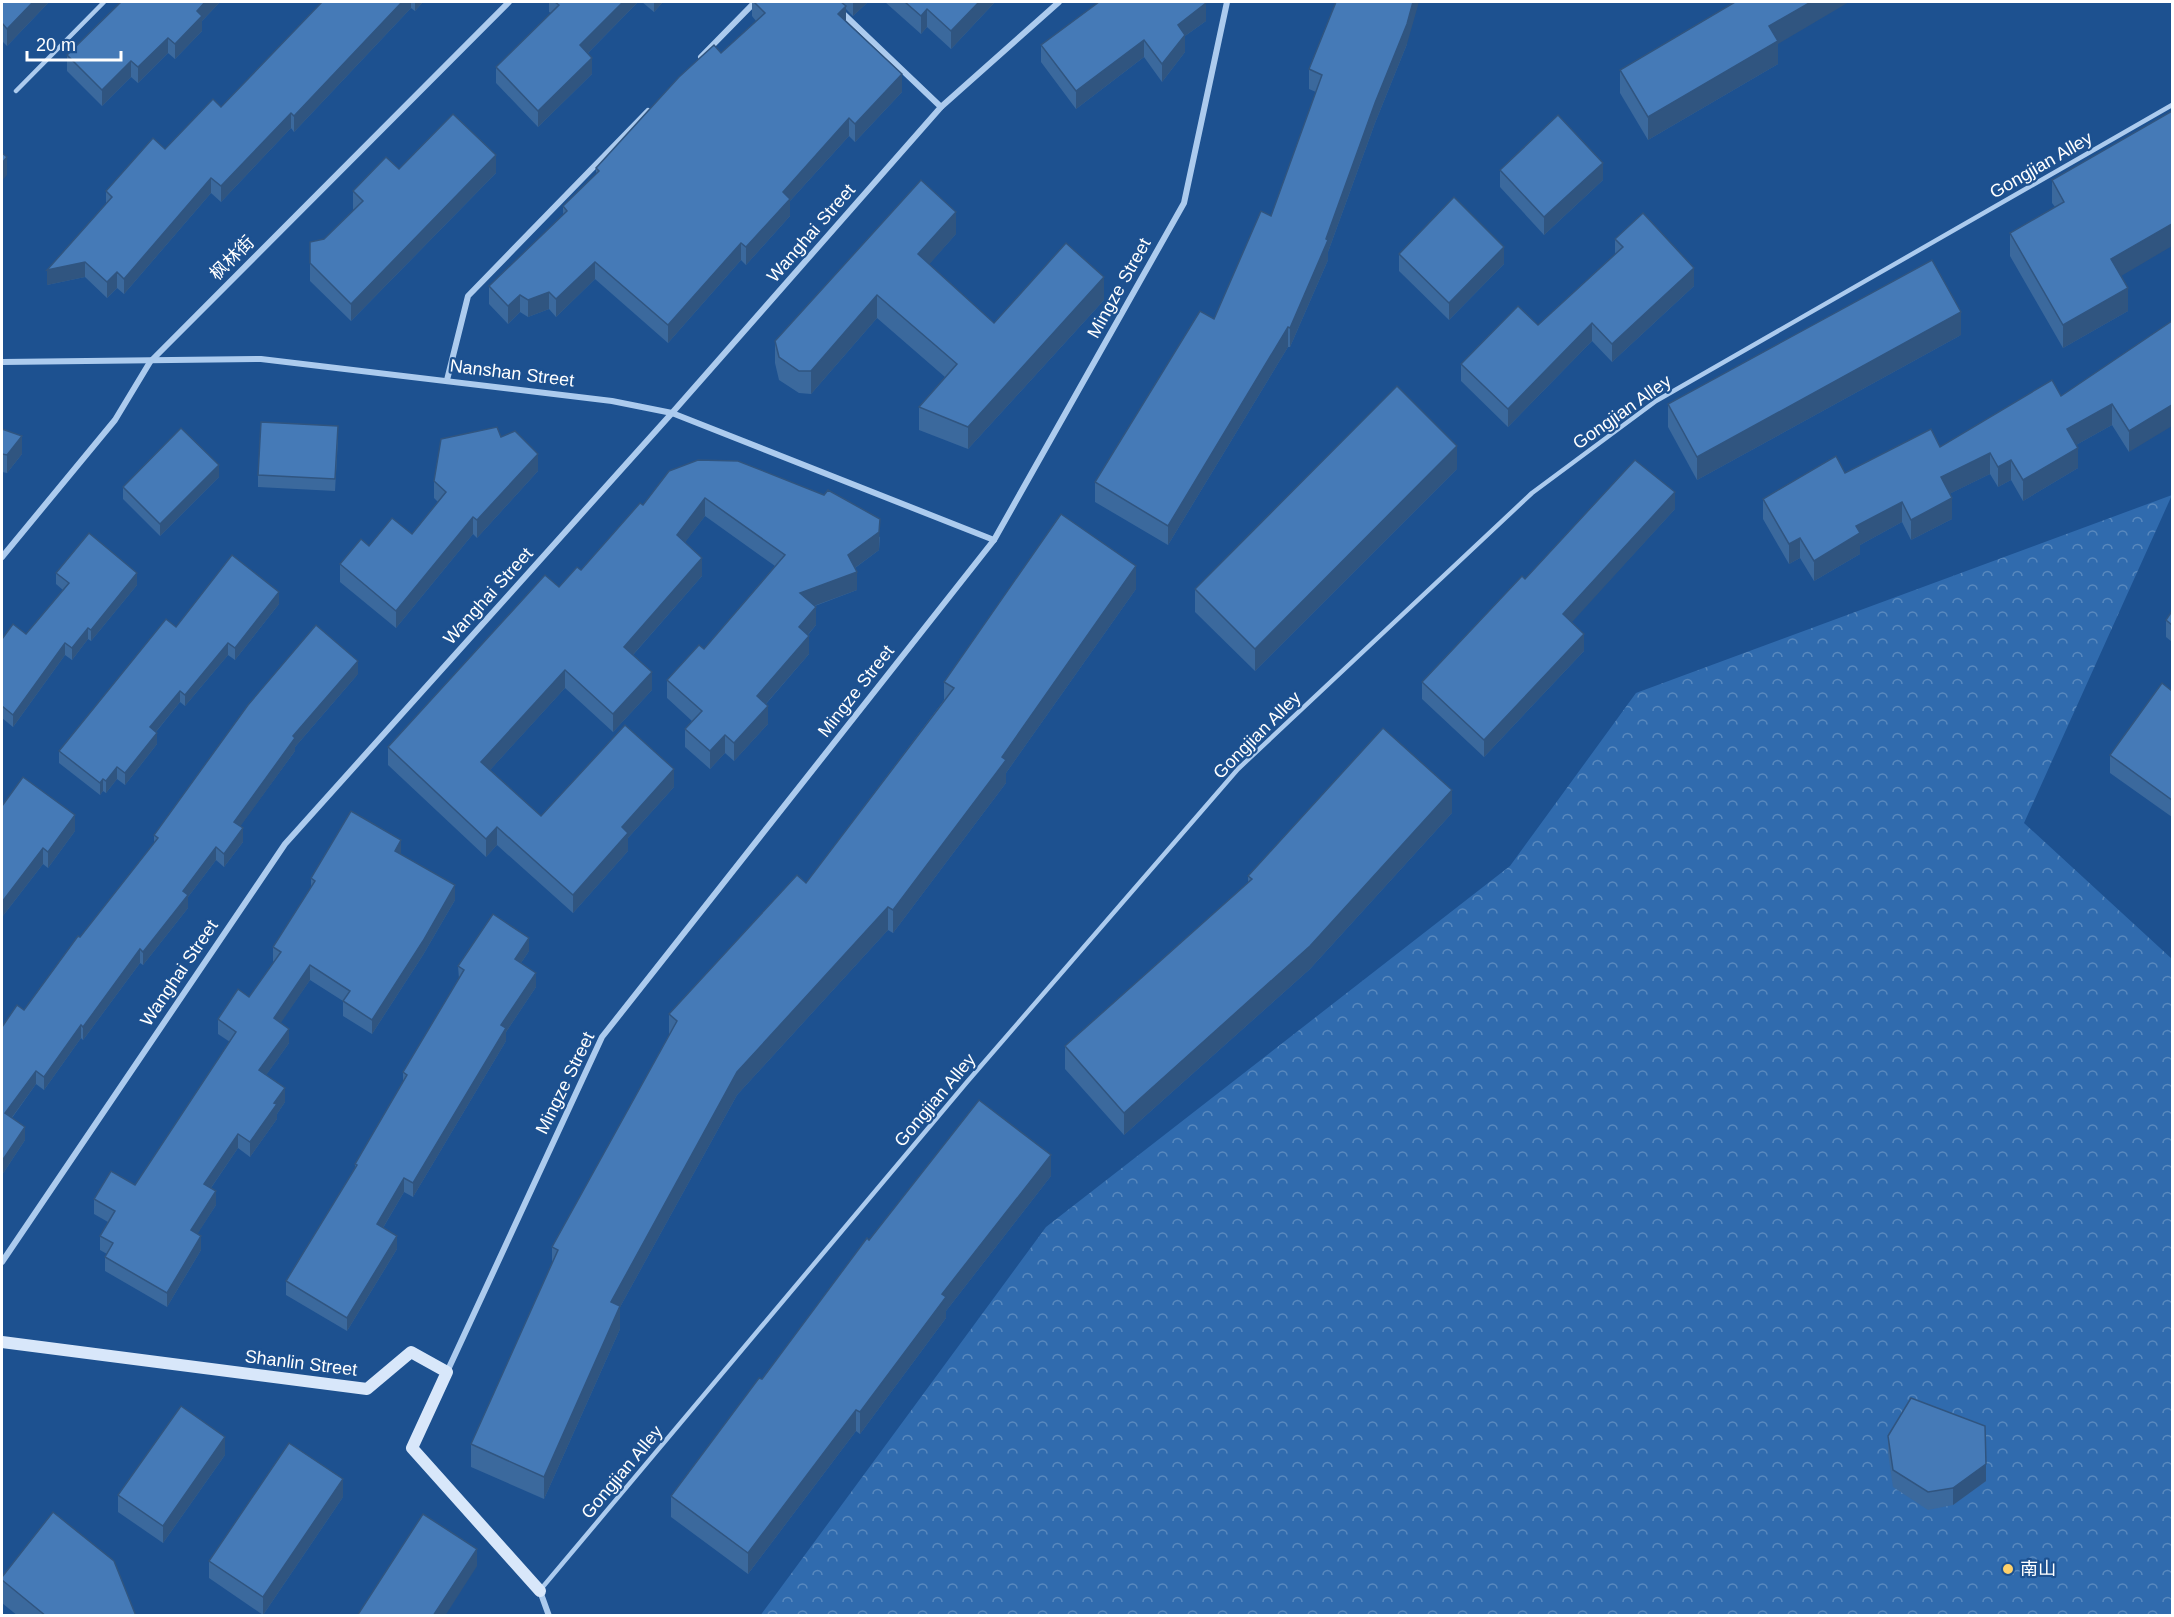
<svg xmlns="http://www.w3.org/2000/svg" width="2174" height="1617" viewBox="0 0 2174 1617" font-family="Arial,'Noto Sans SC',sans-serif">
  <defs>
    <pattern id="forest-crowns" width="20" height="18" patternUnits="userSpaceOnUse" patternTransform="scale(1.5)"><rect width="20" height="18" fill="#306bae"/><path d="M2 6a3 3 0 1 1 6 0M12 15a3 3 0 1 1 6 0" fill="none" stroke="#5989be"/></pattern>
  </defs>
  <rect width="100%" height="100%" fill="#1d5190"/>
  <polygon fill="url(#forest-crowns)" points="2172,495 2024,823 2172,959 2172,1615 760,1616 1046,1227 1510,866 1636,693"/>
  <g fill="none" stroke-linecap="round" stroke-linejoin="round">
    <g stroke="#accbee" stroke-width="4.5">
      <polyline points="16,91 104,2"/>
      <polyline points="541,1589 967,1082 1238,769 1532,493 1656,401 2172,105"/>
    </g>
    <g stroke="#accbee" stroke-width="6">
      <polyline points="831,2 941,107"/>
      <polyline points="701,57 755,2"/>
      <polyline points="2,362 261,359 612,401 672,413 994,540"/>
      <polyline points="447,380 468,296 648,111"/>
      <polyline points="2,557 115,420 150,362 509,2"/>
      <polyline points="2,1262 285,844 672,413 941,107 1059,2"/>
      <polyline points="447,1372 602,1037 994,540 1184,203 1227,2"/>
      <polyline points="540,1591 549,1616"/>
    </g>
    <polyline stroke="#d8e7fa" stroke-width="12" points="2,1342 367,1389 411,1352 447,1372 412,1448 540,1591"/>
  </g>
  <g fill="#3b699d">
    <polygon points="2,2 49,2 7,46 2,41"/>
    <polygon points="121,2 220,2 202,21 202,31 175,59 168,53 138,83 131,77 102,106 67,71 67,55"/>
    <polygon points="322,2 423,2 415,11 411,8 294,132 291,128 221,202 211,193 124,294 117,288 107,298 85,277 47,285 106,204 106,191 165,149 221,107"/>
    <polygon points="549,2 638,2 588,53 592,74 538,127 496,83 496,67 551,13 549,12"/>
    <polygon points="642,2 663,2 654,12"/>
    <polygon points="752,2 868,2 853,16 846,9 846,21 902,92 855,142 849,136 790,201 790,216 746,265 741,260 668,343 595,279 556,317 549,309 528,317 520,312 508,324 489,304 489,286 563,215 563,206 596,174 596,168 756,21 752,16"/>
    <polygon points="885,2 995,2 951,49 927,27 921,34"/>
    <polygon points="1206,21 1185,36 1185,52 1162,82 1144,57 1076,109 1041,62 1041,45"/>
    <polygon points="1407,44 1375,123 1328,252 1328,260 1290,347 1288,347 1168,545 1095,502 1095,482 1214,319 1271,216 1316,92 1309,89 1309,69"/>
    <polygon points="1778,44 1778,64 1648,140 1620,93 1620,70"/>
    <polygon points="399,169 496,173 351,321 310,281 310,242 324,239 354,210 353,209 353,191"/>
    <polygon points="1500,170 1603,180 1544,235 1500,187"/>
    <polygon points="2052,180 2121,276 2128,311 2063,348 2010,256 2010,233 2055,207 2052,203"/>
    <polygon points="956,234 929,264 994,323 1104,300 968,449 919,430 919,407 945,377 877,318 811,394 799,393 779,380 775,363 775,341"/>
    <polygon points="1615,239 1694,286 1612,362 1592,341 1508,427 1461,381 1461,364 1538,325 1615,254"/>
    <polygon points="1399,254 1504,264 1449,320 1399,271"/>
    <polygon points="2172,321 2129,452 2112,425 2076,445 2078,468 2023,501 2011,480 1998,487 1990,474 1949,494 1952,519 1911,540 1902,522 1860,545 1860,554 1814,581 1800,558 1789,564 1763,519 1763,499 1845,473 1940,447 2061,396"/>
    <polygon points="1961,335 1697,480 1668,427 1668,404"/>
    <polygon points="2,429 22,454 7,473 2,472"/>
    <polygon points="501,437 538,471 477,538 473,534 396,628 340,582 340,564 369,546 412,534 438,502 434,498 434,481"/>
    <polygon points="338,438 335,491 258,487 258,475"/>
    <polygon points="1457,469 1255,671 1195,612 1195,589"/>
    <polygon points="669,471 880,537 879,550 855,568 857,590 815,606 816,625 808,635 809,654 766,704 768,724 734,761 725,753 710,769 685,747 685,729 692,721 667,698 667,680 704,649 775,566 705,516 685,542 702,576 633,655 652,690 613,732 565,688 490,770 541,816 674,787 628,838 628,851 573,913 497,845 486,857 388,765 388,747 559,587 581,570 643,505"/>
    <polygon points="219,477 160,536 123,499 123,487"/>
    <polygon points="1675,509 1571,622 1584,651 1484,757 1422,699 1422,682 1525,579"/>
    <polygon points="56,573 137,585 91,641 88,639 72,660 65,655 13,727 2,718 2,639 26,634 63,590 56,584"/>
    <polygon points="1136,589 1006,773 1006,783 893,933 888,930 737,1095 620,1307 620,1329 544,1499 471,1467 471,1444 552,1263 552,1247 669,1035 669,1014 806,883 944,700 944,682"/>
    <polygon points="279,604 235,660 228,655 185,706 180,702 156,732 157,744 125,785 117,779 106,793 103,791 100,795 59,763 59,751 176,627"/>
    <polygon points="2172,611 2172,642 2166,637 2166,620"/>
    <polygon points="358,674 295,747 295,751 240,826 243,842 224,867 216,860 188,897 188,908 143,965 140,963 83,1040 81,1038 44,1090 36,1084 12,1118 25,1140 2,1175 2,1027 24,1010 80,937 154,844 154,835"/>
    <polygon points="2172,691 2172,817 2110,773 2110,755"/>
    <polygon points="2,806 75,831 48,868 43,864 2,917"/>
    <polygon points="1452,813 1310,969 1124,1135 1065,1069 1065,1046 1248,883 1248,876"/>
    <polygon points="401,854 455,900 423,955 372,1034 343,1016 343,1001 310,980 280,1023 289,1043 266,1075 285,1102 277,1114 277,1119 250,1157 238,1148 211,1188 216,1205 197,1234 201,1250 167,1307 105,1271 105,1257 107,1254 100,1250 100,1236 108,1222 94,1214 94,1199 135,1185 230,1042 218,1034 218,1019 249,997 274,962 273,961 273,947 311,888 311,878"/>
    <polygon points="529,951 521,963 536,987 506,1032 506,1041 413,1197 404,1192 383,1228 397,1249 347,1331 286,1295 286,1281 355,1168 355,1164 403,1083 403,1072 459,979 458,966"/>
    <polygon points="1051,1176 946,1311 946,1318 860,1434 856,1431 748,1574 671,1517 671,1496 869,1240"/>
    <polygon points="1888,1436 1986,1481 1953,1505 1928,1510 1893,1487 1888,1453"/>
    <polygon points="225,1455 163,1543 118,1512 118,1495"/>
    <polygon points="343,1497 263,1615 209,1578 209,1561"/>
    <polygon points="2,1577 136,1616 18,1616 2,1603"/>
  </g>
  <g fill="#305580">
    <polygon points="33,2 49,2 7,46 7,29"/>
    <polygon points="205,2 220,2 202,21 202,31 175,59 175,44 197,11"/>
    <polygon points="402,2 411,2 411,8 294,132 294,116"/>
    <polygon points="415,2 423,2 415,11"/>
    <polygon points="623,2 638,2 580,61 580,45"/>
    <polygon points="654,2 663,2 654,12"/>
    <polygon points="853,2 868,2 853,16"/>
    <polygon points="979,2 995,2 951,49 951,31"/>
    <polygon points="1413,2 1419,2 1407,44 1375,123 1328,252 1328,260 1290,347 1290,328 1326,239 1375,103"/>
    <polygon points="1811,2 1849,2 1778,44 1778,64 1648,140 1648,117 1769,26"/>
    <polygon points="1206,3 1206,21 1185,36 1185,52 1162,82 1162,64 1178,25"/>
    <polygon points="846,6 846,24 838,14"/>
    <polygon points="927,9 927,27 921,34 921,16"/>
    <polygon points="168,38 168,53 138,83 138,67"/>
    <polygon points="1144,40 1144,57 1076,109 1076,91"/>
    <polygon points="592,58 592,74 538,127 538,111"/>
    <polygon points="131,61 131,77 102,106 102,90"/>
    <polygon points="902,74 902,92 855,142 855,124"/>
    <polygon points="291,113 291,128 221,202 221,186"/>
    <polygon points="849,118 849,136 790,201 790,216 746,265 746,247 783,192"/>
    <polygon points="496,155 496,173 351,321 351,304"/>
    <polygon points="7,157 7,175 2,181 2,163"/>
    <polygon points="1603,163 1603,180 1544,235 1544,217"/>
    <polygon points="211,178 211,193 124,294 124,279"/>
    <polygon points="956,212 956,234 918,277 918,254"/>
    <polygon points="2172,224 2172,246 2111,282 2111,259"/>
    <polygon points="741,243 741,260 668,343 668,325"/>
    <polygon points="1504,247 1504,264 1449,320 1449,303"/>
    <polygon points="85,262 85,277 47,285 47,270"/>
    <polygon points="595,262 595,279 556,317 556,299"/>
    <polygon points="1694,268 1694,286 1612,362 1612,344"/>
    <polygon points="117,272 117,288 107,298 107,282"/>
    <polygon points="1104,277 1104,300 968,449 968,427"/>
    <polygon points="2128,288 2128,311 2063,348 2063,325"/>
    <polygon points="549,292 549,309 528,317 528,300"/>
    <polygon points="520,295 520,312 508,324 508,306"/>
    <polygon points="877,295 877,318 811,394 811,371"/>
    <polygon points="1961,312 1961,335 1697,480 1697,457"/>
    <polygon points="1592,323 1592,341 1508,427 1508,409"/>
    <polygon points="1288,327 1288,347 1168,545 1168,526"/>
    <polygon points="2112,404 2112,425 2067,450 2067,429"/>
    <polygon points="2172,405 2172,426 2129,452 2129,431"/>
    <polygon points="22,436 22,454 7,473 7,455"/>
    <polygon points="1457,446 1457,469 1255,671 1255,649"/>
    <polygon points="2078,448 2078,468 2023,501 2023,480"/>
    <polygon points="1990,453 1990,474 1941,498 1941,477"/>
    <polygon points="538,454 538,471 477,538 477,520"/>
    <polygon points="2011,460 2011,480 1998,487 1998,467"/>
    <polygon points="219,465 219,477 160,536 160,524"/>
    <polygon points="1675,492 1675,509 1563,632 1563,614"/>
    <polygon points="705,498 705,516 677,553 677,535"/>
    <polygon points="1952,498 1952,519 1911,540 1911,520"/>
    <polygon points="1902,502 1902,522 1860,545 1860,554 1814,581 1814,561 1856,526"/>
    <polygon points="473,517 473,534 396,628 396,611"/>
    <polygon points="880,519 879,550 848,573 848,555"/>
    <polygon points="1800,538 1800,558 1789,564 1789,544"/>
    <polygon points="702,558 702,576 624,665 624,647"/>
    <polygon points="1136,566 1136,589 1006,773 1006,783 893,933 893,910"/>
    <polygon points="857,572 857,590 800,611 800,593"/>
    <polygon points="137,573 137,585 91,641 91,630"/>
    <polygon points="279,592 279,604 235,660 235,648"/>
    <polygon points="816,607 816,625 799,645 799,627"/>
    <polygon points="88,628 88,639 72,660 72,648"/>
    <polygon points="1584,634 1584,651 1484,757 1484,740"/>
    <polygon points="809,636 809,654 757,714 757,696"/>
    <polygon points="65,643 65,655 13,727 13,715"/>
    <polygon points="228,643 228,655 185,706 185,695"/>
    <polygon points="358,661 358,674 295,747 295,751 234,835 234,822 293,736"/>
    <polygon points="565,670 565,688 481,780 481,762"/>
    <polygon points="652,672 652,690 613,732 613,714"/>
    <polygon points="180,691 180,702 150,739 150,727"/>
    <polygon points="768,706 768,724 734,761 734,743"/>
    <polygon points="157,733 157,744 125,785 125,773"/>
    <polygon points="725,735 725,753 710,769 710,751"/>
    <polygon points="117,767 117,779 106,793 106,781"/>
    <polygon points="674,769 674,787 628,838 628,851 573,913 573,895 622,827"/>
    <polygon points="103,779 103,791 100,795 100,783"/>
    <polygon points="1452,790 1452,813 1310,969 1124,1135 1124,1113"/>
    <polygon points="75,815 75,831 48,868 48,852"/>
    <polygon points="497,827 497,845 486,857 486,839"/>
    <polygon points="243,828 243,842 224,867 224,854"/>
    <polygon points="401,840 401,855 395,851"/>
    <polygon points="216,847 216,860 188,897 188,908 143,965 143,952 183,891"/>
    <polygon points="43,848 43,864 2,917 2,902"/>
    <polygon points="455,885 455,900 423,955 372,1034 372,1020"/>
    <polygon points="888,907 888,930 737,1095 620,1307 620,1329 544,1499 544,1477 611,1302 737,1072"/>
    <polygon points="529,938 529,951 515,972 515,959"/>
    <polygon points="140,949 140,963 83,1040 83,1027"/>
    <polygon points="310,965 310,980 274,1033 274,1018"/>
    <polygon points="536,973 536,987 506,1032 506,1041 413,1197 413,1183 501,1025"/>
    <polygon points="81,1025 81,1038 44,1090 44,1077"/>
    <polygon points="289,1029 289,1043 259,1085 259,1070"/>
    <polygon points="36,1071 36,1084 5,1127 5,1113"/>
    <polygon points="285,1088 285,1102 277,1114 277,1119 250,1157 250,1142 274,1103"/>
    <polygon points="25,1127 25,1140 2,1175 2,1161"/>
    <polygon points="238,1134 238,1148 204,1198 204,1184"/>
    <polygon points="1051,1155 1051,1176 946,1311 946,1318 860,1434 860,1412 942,1294"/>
    <polygon points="404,1178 404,1192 377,1238 377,1224"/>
    <polygon points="216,1191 216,1205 191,1244 191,1230"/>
    <polygon points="201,1236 201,1250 167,1307 167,1293"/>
    <polygon points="397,1236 397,1249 347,1331 347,1318"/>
    <polygon points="856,1410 856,1431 748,1574 748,1553"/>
    <polygon points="225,1437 225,1455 163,1543 163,1526"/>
    <polygon points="1986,1464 1986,1481 1953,1505 1953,1488"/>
    <polygon points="343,1479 343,1497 263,1615 263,1597"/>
    <polygon points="477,1549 477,1566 445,1616 433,1616"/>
  </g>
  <g fill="#457ab7" stroke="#305580" stroke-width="1.5">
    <polygon points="2,2 33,2 7,29 2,23"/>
    <polygon points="121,2 205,2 197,11 202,16 175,44 168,38 138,67 131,61 102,90 67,55"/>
    <polygon points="322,2 402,2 294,116 291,113 221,186 211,178 124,279 117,272 107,282 85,262 47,270 112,197 106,191 153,138 165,149 213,99 221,107"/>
    <polygon points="555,2 623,2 580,45 592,58 538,111 496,67 559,5"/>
    <polygon points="754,2 841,2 846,6 838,14 902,74 855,124 849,118 783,192 790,199 746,247 741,243 668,325 595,262 556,299 549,292 528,300 520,295 508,306 489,286 567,211 563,206 599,171 596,168 679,77 714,45 721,53 765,13"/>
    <polygon points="905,2 979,2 951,31 927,9 921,16"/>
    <polygon points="1099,2 1205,2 1206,3 1178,25 1185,35 1162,64 1144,40 1076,91 1041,45"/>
    <polygon points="1336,2 1413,2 1407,24 1375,103 1326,239 1328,240 1290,328 1288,327 1168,526 1095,482 1200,311 1214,319 1261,211 1271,216 1322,75 1309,69"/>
    <polygon points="1735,2 1811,2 1769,26 1778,41 1648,117 1620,70"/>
    <polygon points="2172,111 2172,224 2111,259 2128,288 2063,325 2010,233 2064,202 2052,180"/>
    <polygon points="453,114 496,155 351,304 310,263 310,242 324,239 363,201 353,191 386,157 399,169"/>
    <polygon points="1558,115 1603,163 1544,217 1500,170"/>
    <polygon points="2,153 7,157 2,163"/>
    <polygon points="921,180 956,212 918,254 994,323 1066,243 1104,277 968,427 919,407 957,364 877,295 811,371 799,371 779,357 775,341"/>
    <polygon points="1454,197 1504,247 1449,303 1399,254"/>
    <polygon points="1643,213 1694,268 1612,344 1592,323 1508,409 1461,364 1518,306 1538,325 1623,247 1615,239"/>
    <polygon points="1932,260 1961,312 1697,457 1668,404"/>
    <polygon points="2172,321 2172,405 2129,431 2112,404 2067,429 2078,448 2023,480 2011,460 1998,467 1990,453 1941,477 1952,498 1911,520 1902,502 1856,526 1860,533 1814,561 1800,538 1789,544 1763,499 1836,456 1845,473 1931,429 1940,447 2052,380 2061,396"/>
    <polygon points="1397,386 1457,446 1255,649 1195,589"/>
    <polygon points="261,422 338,426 335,479 258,475"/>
    <polygon points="497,427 501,437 515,431 538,454 477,520 473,517 396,611 340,564 361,539 369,546 392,518 412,534 446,492 434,481 441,439"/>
    <polygon points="181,428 219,465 160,524 123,487"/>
    <polygon points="2,429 22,436 7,455 2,454"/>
    <polygon points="698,460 738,461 824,495 828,490 880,519 879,532 848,555 857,572 800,593 816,607 799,627 809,636 757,696 768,706 734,743 725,735 710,751 685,729 702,711 667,680 699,645 704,649 785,555 705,498 677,535 702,558 624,647 652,672 613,714 565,670 481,762 541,816 625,725 674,769 622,827 628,833 573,895 497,827 486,839 388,747 545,575 559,587 577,567 581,570 640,503 643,505 669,471"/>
    <polygon points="1635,460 1675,492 1563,614 1584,634 1484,740 1422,682 1522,576 1525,579"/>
    <polygon points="1061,514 1136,566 1002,757 1006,760 893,910 888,907 737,1072 611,1302 620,1306 544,1477 471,1444 558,1250 552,1247 677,1021 669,1014 797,875 806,883 954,688 944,682"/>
    <polygon points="89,533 137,573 91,630 88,628 72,648 65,643 13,715 2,706 2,639 13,624 26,634 69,583 56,573"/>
    <polygon points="232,555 279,592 235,648 228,643 185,695 180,691 150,727 157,733 125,773 117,767 106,781 103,779 100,783 59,751 166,619 176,627"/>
    <polygon points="2172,611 2172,625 2166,620"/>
    <polygon points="316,625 358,661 293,736 295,738 234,822 243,828 224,854 216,847 183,891 188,895 143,952 140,949 83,1027 81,1025 44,1077 36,1071 5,1113 25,1127 2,1161 2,1027 17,1005 24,1010 78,936 80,937 158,838 154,835 248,705"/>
    <polygon points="2162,683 2172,691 2172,800 2110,755"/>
    <polygon points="1383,728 1452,790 1310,946 1124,1113 1065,1046 1252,879 1248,876"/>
    <polygon points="23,777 75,815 48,852 43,848 2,902 2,806"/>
    <polygon points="351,811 401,840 395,851 455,885 423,941 372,1020 343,1001 350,991 310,965 274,1018 289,1029 259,1070 285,1088 274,1103 277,1104 250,1142 238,1134 204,1184 216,1191 191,1230 201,1236 167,1293 105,1257 113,1243 100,1236 115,1211 94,1199 111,1171 135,1185 236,1032 218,1019 238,989 249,997 281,952 273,947 315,881 311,878"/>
    <polygon points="493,914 529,938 515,959 536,973 501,1025 506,1028 413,1183 404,1178 377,1224 397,1236 347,1318 286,1281 357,1165 355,1164 407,1075 403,1072 464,970 458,966"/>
    <polygon points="979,1100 1051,1155 942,1294 946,1297 860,1412 856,1410 748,1553 671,1496 759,1378 762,1379 867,1238 869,1240"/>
    <polygon points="1911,1398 1985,1426 1986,1464 1953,1488 1928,1492 1893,1470 1888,1436"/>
    <polygon points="181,1406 225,1437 163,1526 118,1495"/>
    <polygon points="289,1443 343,1479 263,1597 209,1561"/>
    <polygon points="53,1512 114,1561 136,1616 46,1616 2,1580 2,1577"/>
    <polygon points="423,1514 477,1549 433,1616 357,1616"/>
  </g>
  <circle fill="#fdd06a" stroke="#1d5190" stroke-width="2" cx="2008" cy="1569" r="6"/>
  <g text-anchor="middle" stroke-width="4.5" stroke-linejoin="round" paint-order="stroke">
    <g font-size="18" fill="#fff" stroke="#1d5190">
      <text transform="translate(2041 165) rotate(-30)" y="6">Gongjian Alley</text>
      <text transform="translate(811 233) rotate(-49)" y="6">Wanghai Street</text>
      <text transform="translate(232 258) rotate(-45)" y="6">枫林街</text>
      <text transform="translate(1119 288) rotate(-61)" y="6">Mingze Street</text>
      <text transform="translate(512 373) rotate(7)" y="6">Nanshan Street</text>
      <text transform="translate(1622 412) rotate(-35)" y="6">Gongjian Alley</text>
      <text transform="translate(488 596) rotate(-48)" y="6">Wanghai Street</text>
      <text transform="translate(856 691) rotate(-52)" y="6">Mingze Street</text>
      <text transform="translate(1257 735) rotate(-45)" y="6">Gongjian Alley</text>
      <text transform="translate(179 973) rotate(-56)" y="6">Wanghai Street</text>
      <text transform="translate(565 1083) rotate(-64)" y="6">Mingze Street</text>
      <text transform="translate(935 1100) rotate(-50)" y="6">Gongjian Alley</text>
      <text transform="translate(301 1363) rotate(7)" y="6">Shanlin Street</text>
      <text transform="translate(622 1472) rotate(-50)" y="6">Gongjian Alley</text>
    </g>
    <g font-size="18" fill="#fff" stroke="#1d5190" text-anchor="start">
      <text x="2020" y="1575">南山</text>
    </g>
  </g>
  <rect width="2174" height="1617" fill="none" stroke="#ffffff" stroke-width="6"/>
  <path d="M27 51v9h94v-9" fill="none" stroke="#ffffff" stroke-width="3"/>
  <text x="36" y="51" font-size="18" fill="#ffffff" stroke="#1d5190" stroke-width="4.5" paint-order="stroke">20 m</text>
</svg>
